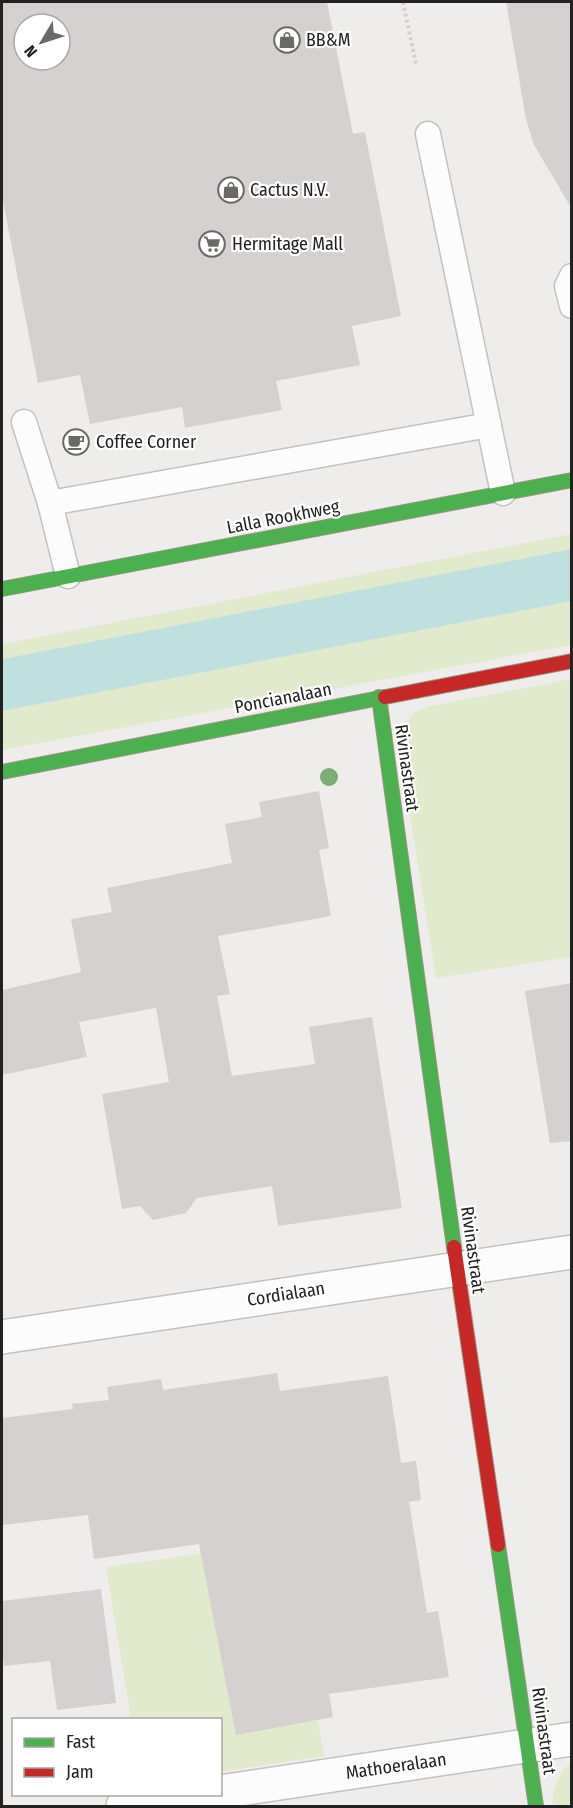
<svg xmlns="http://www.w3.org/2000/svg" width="573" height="1808" viewBox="0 0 573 1808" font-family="'Fira Sans Condensed',sans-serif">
  <rect width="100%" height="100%" fill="#efedeb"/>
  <g fill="#e1eacc">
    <polygon points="571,534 571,645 2,750 2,644"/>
    <polygon points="571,679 571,957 436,978 400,753 402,730 413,713 431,706"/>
    <polygon points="290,1541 324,1756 221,1772 220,1720 131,1719 106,1567"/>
    <path d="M571 1762V1806H553C551 1790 559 1773 571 1762Z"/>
  </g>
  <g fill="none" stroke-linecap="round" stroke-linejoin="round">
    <polyline stroke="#c0e0e0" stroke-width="51" points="2,685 572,575"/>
  </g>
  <g fill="#d4d1d0" fill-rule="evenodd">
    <path d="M2 2H327L353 134 365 132 401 316 352 326 360 365 276 381 282 410 185 428 182 407 90 424 80 375 38 383 2 196ZM24 24H60V60H24Z"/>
    <polygon points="506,2 572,2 572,209 534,145 526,119"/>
    <polygon points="319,791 329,848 319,850 331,916 218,936 230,994 217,996 232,1076 315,1064 309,1027 372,1017 402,1208 278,1226 272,1186 197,1198 186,1213 153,1220 140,1206 122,1209 102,1094 169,1082 156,1008 79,1022 87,1057 2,1075 2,990 81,972 71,919 112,912 107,888 232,863 225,824 262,817 259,802"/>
    <polygon points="572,983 572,1141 550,1143 525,991"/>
    <polygon points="277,1373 280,1391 388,1376 401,1463 416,1461 421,1500 409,1502 427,1613 438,1611 449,1677 329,1694 333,1717 236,1735 199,1544 94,1559 88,1515 2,1525 2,1418 73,1409 72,1404 109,1400 107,1387 161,1379 163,1390"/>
    <polygon points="101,1589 116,1703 57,1710 50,1661 4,1666 2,1646 2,1601"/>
  </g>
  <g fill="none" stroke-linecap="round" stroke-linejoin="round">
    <g stroke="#c3c2c1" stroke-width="27">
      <g id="lane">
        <polyline points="428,134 503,493"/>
        <polyline points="572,276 567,286 572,306"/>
        <polyline points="24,422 50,503 68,576"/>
        <polyline points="50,503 489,425"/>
      </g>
    </g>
    <g stroke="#c3c2c1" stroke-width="36">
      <g id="street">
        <polyline points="2,1337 572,1252"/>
        <polyline points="220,1792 572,1739"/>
        <polyline points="123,1806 203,1794"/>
      </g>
    </g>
    <g stroke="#999783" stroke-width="16">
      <g id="fast">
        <polyline points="2,589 572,480"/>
        <polyline points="379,697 454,1247"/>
        <polyline points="2,772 385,697"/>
        <polyline points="498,1545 536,1806"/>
      </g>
    </g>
    <g stroke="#999783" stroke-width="16">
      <g id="jam">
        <polyline points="385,697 572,661"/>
        <polyline points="454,1247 498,1545"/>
      </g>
    </g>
    <polyline stroke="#dbcdce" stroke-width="4" stroke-dasharray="3 3" stroke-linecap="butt" points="403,2 416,64"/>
    <use href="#lane" stroke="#fdfcfc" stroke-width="24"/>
    <use href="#street" stroke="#fdfcfc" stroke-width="33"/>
    <use href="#fast" stroke="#4caf50" stroke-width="14"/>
    <use href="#jam" stroke="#c62828" stroke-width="14"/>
  </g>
  <circle fill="#7baf74" cx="329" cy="777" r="9"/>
  <defs>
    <g id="shop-ring" transform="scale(1.35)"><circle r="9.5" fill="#fff" stroke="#6a6968" stroke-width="1.5"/><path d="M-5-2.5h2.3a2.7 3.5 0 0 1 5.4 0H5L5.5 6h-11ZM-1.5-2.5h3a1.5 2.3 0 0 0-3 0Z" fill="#6a6968"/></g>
    <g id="supermarket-ring" transform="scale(1.35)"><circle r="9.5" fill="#fff" stroke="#6a6968" stroke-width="1.5"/><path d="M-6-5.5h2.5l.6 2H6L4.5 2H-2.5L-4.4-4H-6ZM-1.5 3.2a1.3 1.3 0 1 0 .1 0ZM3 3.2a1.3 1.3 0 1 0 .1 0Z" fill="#6a6968"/></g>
    <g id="cafe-ring" transform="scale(1.35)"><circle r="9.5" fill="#fff" stroke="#6a6968" stroke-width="1.5"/><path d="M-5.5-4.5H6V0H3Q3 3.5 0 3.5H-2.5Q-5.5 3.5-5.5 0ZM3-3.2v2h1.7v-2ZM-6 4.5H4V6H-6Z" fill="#6a6968"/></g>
  </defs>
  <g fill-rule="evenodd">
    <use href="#shop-ring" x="287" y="40"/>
    <use href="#shop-ring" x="231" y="190"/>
    <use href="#supermarket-ring" x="212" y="244"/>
    <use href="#cafe-ring" x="76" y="442"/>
  </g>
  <g text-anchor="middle" stroke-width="4.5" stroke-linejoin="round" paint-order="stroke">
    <g font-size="18" fill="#222" stroke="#fff" text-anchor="start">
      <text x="306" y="46">BB&amp;M</text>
      <text x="250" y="196">Cactus N.V.</text>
      <text x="232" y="250">Hermitage Mall</text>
      <text x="96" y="448">Coffee Corner</text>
    </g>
    <g font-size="18" fill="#222" stroke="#fff">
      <text transform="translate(283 517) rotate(-11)" y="6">Lalla Rookhweg</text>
      <text transform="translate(283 698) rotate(-11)" y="6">Poncianalaan</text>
      <text transform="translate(407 768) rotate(82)" y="6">Rivinastraat</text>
      <text transform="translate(473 1250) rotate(82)" y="6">Rivinastraat</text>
      <text transform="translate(286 1294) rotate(-9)" y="6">Cordialaan</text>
      <text transform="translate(544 1731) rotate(82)" y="6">Rivinastraat</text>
      <text transform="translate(396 1766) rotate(-8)" y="6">Mathoeralaan</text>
    </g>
  </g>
  <rect width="573" height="1808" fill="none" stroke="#222222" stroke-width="6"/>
  <rect x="12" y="1718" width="210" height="78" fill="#ffffff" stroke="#a7a7a7" stroke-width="1.5"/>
  <rect x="24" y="1738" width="30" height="9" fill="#4caf50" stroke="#a7a7a7" stroke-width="1.5"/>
  <text x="66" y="1748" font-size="18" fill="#222222">Fast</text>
  <rect x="24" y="1768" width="30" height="9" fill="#c62828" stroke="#a7a7a7" stroke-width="1.5"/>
  <text x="66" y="1778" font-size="18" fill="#222222">Jam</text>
  <g transform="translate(42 42) rotate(231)"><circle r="28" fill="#ffffff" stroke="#a7a7a7" stroke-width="1.5"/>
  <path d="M0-4.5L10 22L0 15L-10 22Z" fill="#6a6968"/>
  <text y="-9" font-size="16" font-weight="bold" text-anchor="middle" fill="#222222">N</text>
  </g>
</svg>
